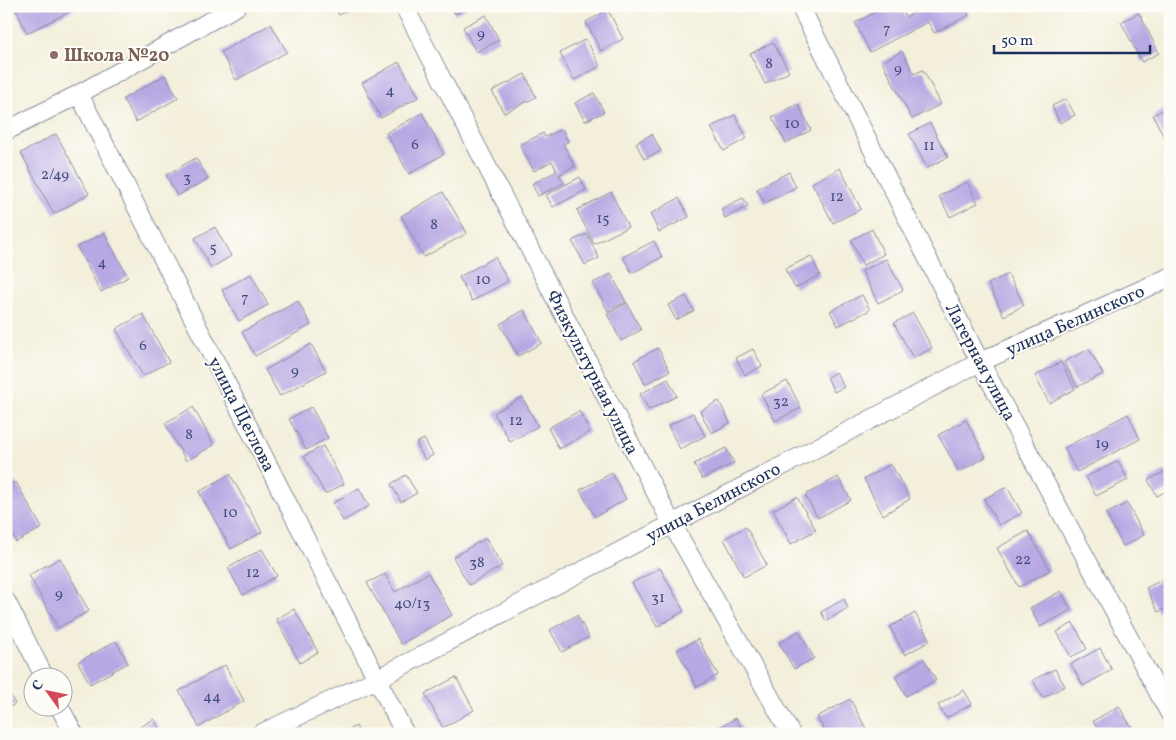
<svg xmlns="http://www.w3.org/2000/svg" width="1176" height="740" viewBox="0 0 1176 740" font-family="Vollkorn,serif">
  <rect width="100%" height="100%" fill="#fdfcf7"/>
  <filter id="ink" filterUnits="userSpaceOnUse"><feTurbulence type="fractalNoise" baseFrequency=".02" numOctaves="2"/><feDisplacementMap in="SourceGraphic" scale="10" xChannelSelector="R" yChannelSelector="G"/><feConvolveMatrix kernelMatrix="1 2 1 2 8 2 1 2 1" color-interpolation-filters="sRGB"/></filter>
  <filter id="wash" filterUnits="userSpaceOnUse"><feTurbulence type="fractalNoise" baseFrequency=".0096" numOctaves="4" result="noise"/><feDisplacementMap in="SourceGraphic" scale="20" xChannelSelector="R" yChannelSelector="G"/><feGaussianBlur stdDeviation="1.12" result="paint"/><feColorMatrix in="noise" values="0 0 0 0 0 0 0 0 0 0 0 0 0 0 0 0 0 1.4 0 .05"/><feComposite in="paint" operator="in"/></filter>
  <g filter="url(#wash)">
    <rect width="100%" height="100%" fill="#f3efdb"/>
    <g id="blocks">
      <g fill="#b7a7e3">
        <polygon points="14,6 81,6 27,33"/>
        <polygon points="334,6 354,6 339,15"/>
        <polygon points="451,6 470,6 455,14"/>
        <polygon points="887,6 900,6 906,17 926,6 964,6 969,15 934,33 928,22 870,52 855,23"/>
        <polygon points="608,10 623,39 601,51 586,22"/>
        <polygon points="1139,13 1159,53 1142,62 1121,22"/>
        <polygon points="486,15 499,40 476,52 463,27"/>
        <polygon points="271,24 287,52 236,80 221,52"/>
        <polygon points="586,39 600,66 574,80 560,53"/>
        <polygon points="773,42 789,72 765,84 750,54"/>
        <polygon points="902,51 914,74 923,70 941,104 912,119 882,62"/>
        <polygon points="399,62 419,97 381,118 362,83"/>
        <polygon points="525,74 536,97 504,113 492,91"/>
        <polygon points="165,75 178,98 136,122 123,99"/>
        <polygon points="594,93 604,112 585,121 575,103"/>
        <polygon points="1066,99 1075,115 1060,123 1052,106"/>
        <polygon points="798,104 811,130 786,143 772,117"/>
        <polygon points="1170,106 1170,137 1165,139 1153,115"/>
        <polygon points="422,113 444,154 409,174 386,133"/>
        <polygon points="735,115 747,138 724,151 711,127"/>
        <polygon points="930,123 948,157 927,168 909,134"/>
        <polygon points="562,129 568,142 563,144 575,166 559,175 564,183 538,196 532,184 557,171 552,161 534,171 520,145 543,133 545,137"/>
        <polygon points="56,134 89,194 54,214 21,153"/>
        <polygon points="652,134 661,151 644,159 636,143"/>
        <polygon points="196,158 208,179 177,196 166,175"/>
        <polygon points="840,168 861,209 833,223 812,183"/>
        <polygon points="789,172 796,187 765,203 757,189"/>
        <polygon points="580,177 586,190 553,207 546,195"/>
        <polygon points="967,182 978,203 950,217 939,196"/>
        <polygon points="443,192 467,233 424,257 401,216"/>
        <polygon points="611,192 628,227 594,244 577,210"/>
        <polygon points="679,198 689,217 659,232 650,214"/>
        <polygon points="743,198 748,206 725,218 721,209"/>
        <polygon points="215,227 231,256 211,268 195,238"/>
        <polygon points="872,229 884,254 863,265 851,240"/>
        <polygon points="104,233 128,277 101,292 77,247"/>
        <polygon points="587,234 599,258 585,265 572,241"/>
        <polygon points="654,241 662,257 632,273 623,257"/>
        <polygon points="811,256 820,275 795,288 785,269"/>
        <polygon points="495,257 508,281 472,301 459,277"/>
        <polygon points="886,259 903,290 878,303 862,271"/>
        <polygon points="251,274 268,305 239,321 222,290"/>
        <polygon points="611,274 626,302 608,311 593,283"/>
        <polygon points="1008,274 1024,305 1004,316 988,284"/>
        <polygon points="862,295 870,310 838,326 830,311"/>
        <polygon points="686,296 694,311 676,320 668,305"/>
        <polygon points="298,301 311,325 255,356 242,332"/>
        <polygon points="627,303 641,330 621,341 607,314"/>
        <polygon points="524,310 542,343 518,356 500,324"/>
        <polygon points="913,313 932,348 913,358 894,323"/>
        <polygon points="143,314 169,362 143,376 116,329"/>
        <polygon points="311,344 326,371 280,396 265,370"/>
        <polygon points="658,348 670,371 645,384 634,361"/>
        <polygon points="753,349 762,366 745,375 736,358"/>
        <polygon points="1089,349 1103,374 1077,387 1064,362"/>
        <polygon points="1061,362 1075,389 1049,403 1035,376"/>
        <polygon points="836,372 844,387 834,392 827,377"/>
        <polygon points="668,379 677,396 649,410 640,394"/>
        <polygon points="787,381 801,408 775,421 761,394"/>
        <polygon points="522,397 538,426 510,442 494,413"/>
        <polygon points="719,401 730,423 711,433 700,411"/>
        <polygon points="193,407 214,445 186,461 165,423"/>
        <polygon points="311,407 328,438 306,450 289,419"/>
        <polygon points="579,411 590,432 559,449 548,428"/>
        <polygon points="693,413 705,436 680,449 668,426"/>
        <polygon points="1128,414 1140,439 1077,472 1064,448"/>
        <polygon points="966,420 986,457 959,472 938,435"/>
        <polygon points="424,439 433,455 425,460 416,443"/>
        <polygon points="323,446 344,484 325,494 304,456"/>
        <polygon points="726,448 734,463 702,479 694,464"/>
        <polygon points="1118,461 1128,480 1096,496 1086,477"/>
        <polygon points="891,464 910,499 883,515 864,479"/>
        <polygon points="1166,471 1170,478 1170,489 1157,496 1148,480"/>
        <polygon points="612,473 626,499 595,517 580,490"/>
        <polygon points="230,474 262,532 231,549 199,492"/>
        <polygon points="406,475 417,493 401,502 391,484"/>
        <polygon points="838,477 851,500 818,518 805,495"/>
        <polygon points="16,482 42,528 16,542 6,524 6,487"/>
        <polygon points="1007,487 1022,513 999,525 984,499"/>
        <polygon points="359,488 369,506 343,521 333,503"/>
        <polygon points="797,497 816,530 791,544 773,510"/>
        <polygon points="1127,503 1144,535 1123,546 1106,514"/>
        <polygon points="746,527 767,565 744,577 724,539"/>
        <polygon points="1028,531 1050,570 1019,587 997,548"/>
        <polygon points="486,538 502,566 469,585 453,557"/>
        <polygon points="262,549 277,576 243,595 228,568"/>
        <polygon points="60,558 89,611 58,628 29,575"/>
        <polygon points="660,568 684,611 657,627 632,583"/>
        <polygon points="428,573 452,615 401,644 367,583 385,574 395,592"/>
        <polygon points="1170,576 1170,607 1158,612 1146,588"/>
        <polygon points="1061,591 1071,610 1040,627 1030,608"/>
        <polygon points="844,599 848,608 826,621 821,612"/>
        <polygon points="294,609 318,652 300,663 276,619"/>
        <polygon points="915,613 930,641 905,655 890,627"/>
        <polygon points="577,615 589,637 562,652 550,630"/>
        <polygon points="1073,623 1087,649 1071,657 1057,632"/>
        <polygon points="799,631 814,658 794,669 779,643"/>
        <polygon points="698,639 718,675 697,687 677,650"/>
        <polygon points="116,641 128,663 90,684 78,662"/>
        <polygon points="1100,648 1112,670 1083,686 1071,664"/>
        <polygon points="924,659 936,680 906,696 895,676"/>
        <polygon points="225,665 244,701 199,727 179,691"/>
        <polygon points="1055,669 1065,686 1043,698 1033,680"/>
        <polygon points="456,677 474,710 443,728 425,694"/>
        <polygon points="6,687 15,704 6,709"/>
        <polygon points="964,690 972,704 946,718 938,705"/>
        <polygon points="850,699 869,734 826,734 817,717"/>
        <polygon points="1119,706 1134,732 1100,734 1093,721"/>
        <polygon points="736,718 744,734 708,734"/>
        <polygon points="154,719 162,734 128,734"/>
        <polygon points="356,726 360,734 341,734"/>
      </g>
    </g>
  </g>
  <g filter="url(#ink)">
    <use href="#blocks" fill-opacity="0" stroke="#878f9c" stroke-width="1"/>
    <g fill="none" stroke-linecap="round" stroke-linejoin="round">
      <g stroke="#878f9c" stroke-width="20">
        <g id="minor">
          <polyline points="404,6 672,524 791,734"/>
          <polyline points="800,6 980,362 1170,714"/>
          <polyline points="79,94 405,734"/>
          <polyline points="6,131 79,94 237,6"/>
          <polyline points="6,601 45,678"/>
          <polyline points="60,708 74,734"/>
          <polyline points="260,734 377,679 980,362 1170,277"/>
        </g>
      </g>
      <use href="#minor" stroke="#fff" stroke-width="18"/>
    </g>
  </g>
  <circle fill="#8d6e63" stroke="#fdfcf7" stroke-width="2" cx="54" cy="55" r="5"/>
  <g text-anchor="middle" stroke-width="4" stroke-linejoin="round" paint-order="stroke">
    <g font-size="15" fill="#424d7f">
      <text x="887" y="33">7</text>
      <text x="481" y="38">9</text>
      <text x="769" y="68">8</text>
      <text x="898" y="73">9</text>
      <text x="390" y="95">4</text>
      <text x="792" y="128">10</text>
      <text x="415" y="149">6</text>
      <text x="929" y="150">11</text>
      <text x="55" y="179">2/49</text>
      <text x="187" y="182">3</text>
      <text x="837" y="201">12</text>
      <text x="603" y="223">15</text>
      <text x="434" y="229">8</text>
      <text x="213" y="252">5</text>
      <text x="102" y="267">4</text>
      <text x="483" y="284">10</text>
      <text x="245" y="302">7</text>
      <text x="143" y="350">6</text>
      <text x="295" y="375">9</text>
      <text x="781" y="406">32</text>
      <text x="516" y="425">12</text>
      <text x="189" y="439">8</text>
      <text x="1102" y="448">19</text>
      <text x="230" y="517">10</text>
      <text x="1023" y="564">22</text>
      <text x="477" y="567">38</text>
      <text x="253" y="577">12</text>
      <text x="59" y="598">9</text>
      <text x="658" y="602">31</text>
      <text x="412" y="608">40/13</text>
      <text x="212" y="701">44</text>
    </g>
    <g font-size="18" font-weight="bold" fill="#785e54" stroke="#fdfcf7" text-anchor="start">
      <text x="64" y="61">Школа №20</text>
    </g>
    <g font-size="18" fill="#1b2f5e" stroke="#fdfcf7">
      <text transform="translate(1075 320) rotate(-24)" y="6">улица Белинского</text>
      <text transform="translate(981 362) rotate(62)" y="6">Лагерная улица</text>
      <text transform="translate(593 372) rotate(63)" y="6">Физкультурная улица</text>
      <text transform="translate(242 414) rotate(63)" y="6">улица Щеглова</text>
      <text transform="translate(713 502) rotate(-28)" y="6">улица Белинского</text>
    </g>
  </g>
  <rect width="1176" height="740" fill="none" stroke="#fdfcf7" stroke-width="25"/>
  <g transform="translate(48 692) rotate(303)"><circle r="24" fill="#fdfcf7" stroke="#a3aaba"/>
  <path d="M0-4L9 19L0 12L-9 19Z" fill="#d1495b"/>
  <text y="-8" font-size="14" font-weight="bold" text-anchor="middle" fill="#1b2f5e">С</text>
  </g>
  <path d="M994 45v8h156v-8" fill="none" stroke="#1b2f5e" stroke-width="2.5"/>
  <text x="1001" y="45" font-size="15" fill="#1b2f5e" stroke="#fdfcf7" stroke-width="4" paint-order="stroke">50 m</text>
</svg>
